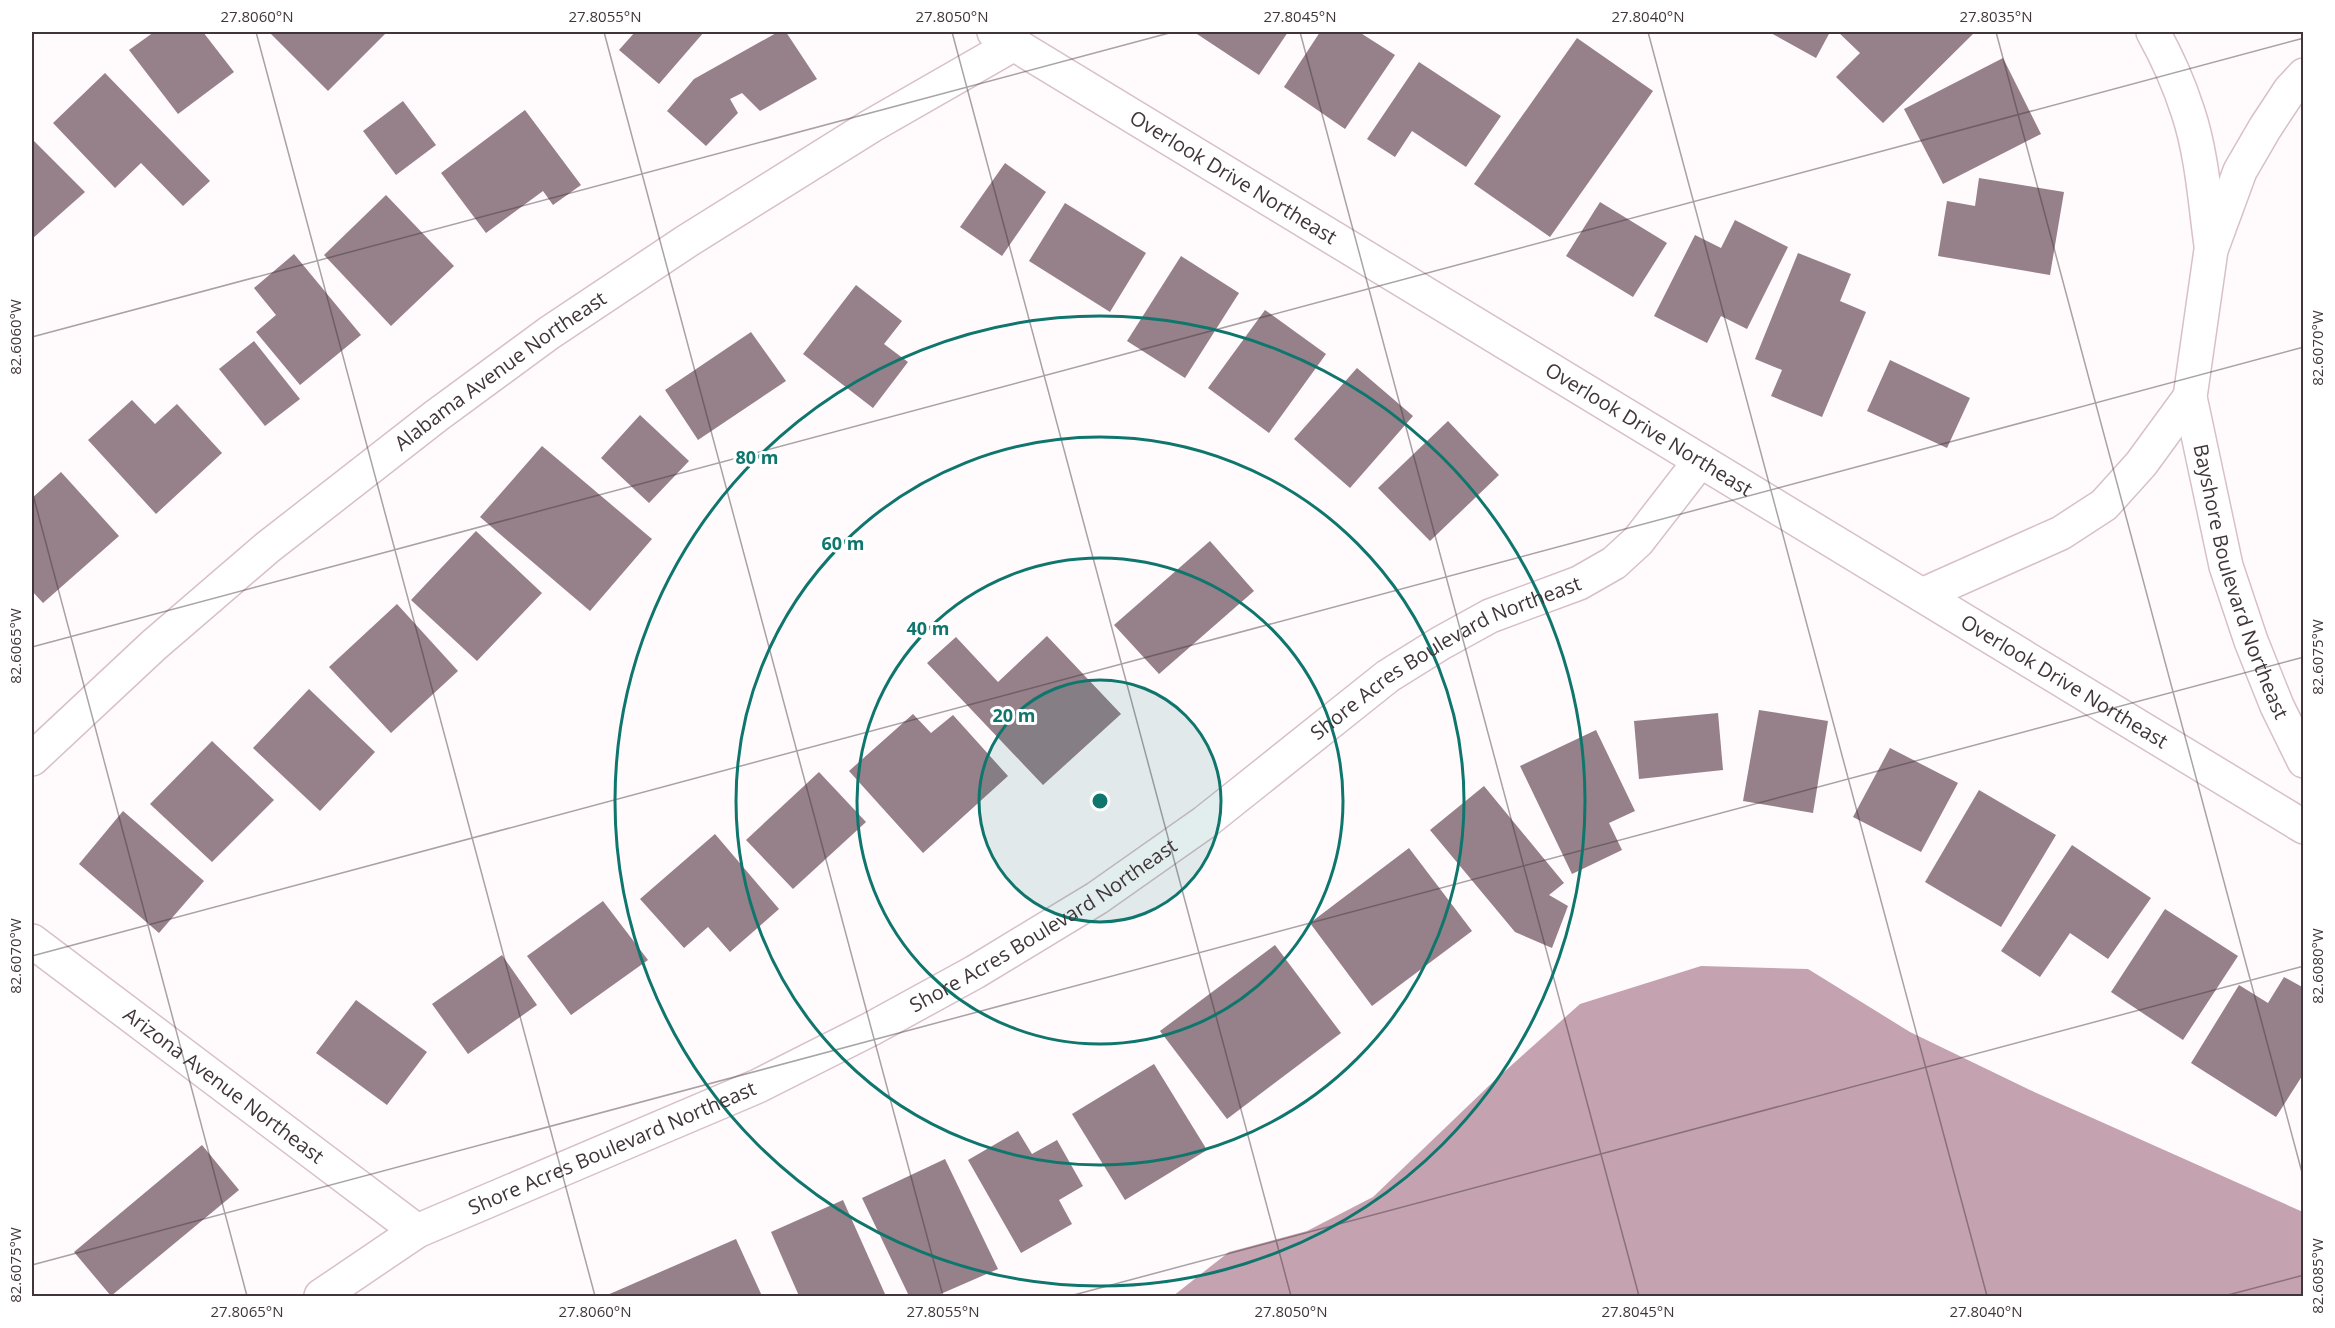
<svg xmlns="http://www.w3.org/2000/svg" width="2335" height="1328" viewBox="0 0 2335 1328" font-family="'Open Sans',sans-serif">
  <rect width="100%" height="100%" fill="#fffafc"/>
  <polygon fill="#c5a2b0" points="1701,966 1808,969 1910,1032 2030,1090 2303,1212 2303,1296 1173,1296 1229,1252 1307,1231 1373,1197 1495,1080 1580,1004"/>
  <g fill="#968089">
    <polygon points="154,32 203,32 234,72 178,114 129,50"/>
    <polygon points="269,32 387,32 328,91"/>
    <polygon points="635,32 704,32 659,84 619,50"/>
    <polygon points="778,32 786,32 817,79 760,111 742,93 730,99 738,113 706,146 667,111 694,79"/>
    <polygon points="1194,32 1288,32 1259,75"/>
    <polygon points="1320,32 1359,32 1395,55 1345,129 1284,87"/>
    <polygon points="1769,32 1830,32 1816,58"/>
    <polygon points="1838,32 1975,32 1883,123 1836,77 1860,53"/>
    <polygon points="1577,38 1653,91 1550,237 1474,184"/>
    <polygon points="2003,58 2041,134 1943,184 1904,109"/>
    <polygon points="1419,62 1501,116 1466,167 1412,131 1395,157 1367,139"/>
    <polygon points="105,73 210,181 183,206 141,163 115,188 53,123"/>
    <polygon points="403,101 436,145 396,175 363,131"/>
    <polygon points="525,110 581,185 553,205 543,191 486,233 441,173"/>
    <polygon points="32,139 85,192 32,239"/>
    <polygon points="1005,163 1046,192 1002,256 960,227"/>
    <polygon points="1979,178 2064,192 2050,275 1938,256 1947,201 1975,206"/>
    <polygon points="386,195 454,266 391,326 324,255"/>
    <polygon points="1600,202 1667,243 1633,297 1566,256"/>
    <polygon points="1065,203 1146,253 1110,312 1029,261"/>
    <polygon points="1735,220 1788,247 1747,329 1721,316 1707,343 1654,316 1695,235 1721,248"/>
    <polygon points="1798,253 1851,274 1840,301 1866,312 1822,417 1771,396 1782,370 1755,359"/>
    <polygon points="294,254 361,335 300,385 256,332 276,315 254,288"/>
    <polygon points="1181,256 1239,293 1185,378 1127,341"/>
    <polygon points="856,285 902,321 884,344 908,362 873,408 803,354"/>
    <polygon points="1265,310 1326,354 1269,433 1208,388"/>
    <polygon points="751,332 786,381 698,440 665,390"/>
    <polygon points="254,341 300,399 265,426 219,369"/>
    <polygon points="1890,360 1970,398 1947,448 1867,411"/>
    <polygon points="1357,368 1413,416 1350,488 1294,439"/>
    <polygon points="132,400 155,424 177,404 222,453 156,514 88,440"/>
    <polygon points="640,415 689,461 649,503 601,458"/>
    <polygon points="1448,421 1499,475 1430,541 1378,488"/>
    <polygon points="542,446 652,539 590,611 480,517"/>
    <polygon points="61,472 119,536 43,603 32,591 32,498"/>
    <polygon points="476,531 542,593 477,661 411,600"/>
    <polygon points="1210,541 1254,591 1159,674 1114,625"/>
    <polygon points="397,604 458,671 391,733 329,667"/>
    <polygon points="1047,636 1121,714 1043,785 927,663 956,637 998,682"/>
    <polygon points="309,689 375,752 320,811 253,748"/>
    <polygon points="1759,710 1828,721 1813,813 1743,801"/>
    <polygon points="1718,713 1723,770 1639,779 1634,721"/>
    <polygon points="913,714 931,733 953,715 1008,776 923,853 849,771"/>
    <polygon points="1596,730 1635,811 1609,823 1622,850 1572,874 1520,766"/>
    <polygon points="212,741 274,800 212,862 150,804"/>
    <polygon points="1890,748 1958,783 1921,852 1853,817"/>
    <polygon points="819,772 866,822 793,889 746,840"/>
    <polygon points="1484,786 1564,883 1549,895 1568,906 1552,948 1515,932 1430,830"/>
    <polygon points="1979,790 2056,835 2001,927 1925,882"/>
    <polygon points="123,811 204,881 159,933 79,864"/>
    <polygon points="715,834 779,909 730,952 708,927 684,948 640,899"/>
    <polygon points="2072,845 2151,898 2108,959 2070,933 2040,977 2001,951"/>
    <polygon points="1409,848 1472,931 1372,1006 1310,923"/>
    <polygon points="603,901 648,960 571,1015 527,956"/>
    <polygon points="2165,909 2238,956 2183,1040 2111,992"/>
    <polygon points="1275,945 1341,1033 1227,1119 1160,1031"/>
    <polygon points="502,955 537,1005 468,1054 432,1004"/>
    <polygon points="2284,977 2304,988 2304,1073 2276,1117 2191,1063 2239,985 2268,1003"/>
    <polygon points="356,1000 427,1052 387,1105 316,1053"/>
    <polygon points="1154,1064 1207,1150 1125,1200 1072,1114"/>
    <polygon points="1018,1131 1032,1154 1057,1140 1083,1186 1059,1200 1072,1224 1021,1253 968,1160"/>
    <polygon points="202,1145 239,1190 111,1296 74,1252"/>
    <polygon points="945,1159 998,1269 936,1296 909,1296 862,1198"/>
    <polygon points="843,1200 885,1294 878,1296 799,1296 771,1232"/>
    <polygon points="736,1239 762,1296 605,1296"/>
  </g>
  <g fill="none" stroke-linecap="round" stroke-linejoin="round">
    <g stroke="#d8c0c9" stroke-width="36">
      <g id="minor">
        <path id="s1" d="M994 32 2304 827"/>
        <path d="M2153 32C2167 57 2179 84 2188 112 2202 154 2205 202 2211 245"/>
        <path id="s2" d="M2304 75 2290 90 2265 128 2240 171 2211 250 2190 397 2226 566 2251 641 2277 706 2304 761"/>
        <polyline points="1922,595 2061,533 2104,505 2141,464 2190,397"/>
        <path id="s3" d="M32 759 154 645 268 547 436 416 549 333 687 241 871 126 1014 44"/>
        <path id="s4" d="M32 941 417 1231"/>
        <path id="s5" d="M321 1296 417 1231 758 1086 871 1029 975 972 1097 898 1205 822 1388 676 1441 643 1490 616 1579 583 1614 563 1638 541 1700 461"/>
      </g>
    </g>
    <use href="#minor" stroke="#fff" stroke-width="33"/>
  </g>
  <path fill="none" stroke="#40363a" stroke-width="1.5" stroke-opacity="0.45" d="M256 32 595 1296M604 32 943 1296M952 32 1291 1296M1300 32 1639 1296M1648 32 1987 1296M1996 32 2304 1180M32 337 1173 32M32 491 247 1296M32 647 2304 38M32 956 2304 347M32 1265 2304 657M1070 1296 2304 966M2224 1296 2304 1275"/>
  <circle cx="1100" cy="801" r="121" fill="#0f766e" fill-opacity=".12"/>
  <g fill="none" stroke="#0f766e" stroke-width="3">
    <circle cx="1100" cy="801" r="121"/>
    <circle cx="1100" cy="801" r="243"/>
    <circle cx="1100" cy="801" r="364"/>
    <circle cx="1100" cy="801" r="485"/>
  </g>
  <g text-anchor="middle" stroke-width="6" stroke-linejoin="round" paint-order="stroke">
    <g font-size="20" fill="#40363a" stroke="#fff">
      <text dy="7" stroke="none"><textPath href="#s1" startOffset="280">Overlook Drive Northeast</textPath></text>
      <text dy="7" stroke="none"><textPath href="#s3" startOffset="609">Alabama Avenue Northeast</textPath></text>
      <text dy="7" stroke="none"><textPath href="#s1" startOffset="766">Overlook Drive Northeast</textPath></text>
      <text dy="7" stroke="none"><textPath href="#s2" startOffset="540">Bayshore Boulevard Northeast</textPath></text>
      <text dy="7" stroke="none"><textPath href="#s5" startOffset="1300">Shore Acres Boulevard Northeast</textPath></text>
      <text dy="7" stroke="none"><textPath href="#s1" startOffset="1252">Overlook Drive Northeast</textPath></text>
      <text dy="7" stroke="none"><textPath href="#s5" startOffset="814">Shore Acres Boulevard Northeast</textPath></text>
      <text dy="7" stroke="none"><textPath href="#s4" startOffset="240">Arizona Avenue Northeast</textPath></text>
      <text dy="7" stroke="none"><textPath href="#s5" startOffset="328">Shore Acres Boulevard Northeast</textPath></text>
    </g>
  </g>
  <circle cx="1100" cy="801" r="9" fill="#0f766e" stroke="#fff" stroke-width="3"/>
  <g font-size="18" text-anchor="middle" font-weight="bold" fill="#0f766e" stroke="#fff" stroke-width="6" stroke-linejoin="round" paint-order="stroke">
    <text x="757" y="464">80 m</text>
    <text x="843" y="550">60 m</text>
    <text x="928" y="635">40 m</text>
    <text x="1014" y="722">20 m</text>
  </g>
  <rect width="2335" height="1328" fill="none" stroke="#ffffff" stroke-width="66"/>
  <rect x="33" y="33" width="2269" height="1262" fill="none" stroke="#40363a" stroke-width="2"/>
  <g font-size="15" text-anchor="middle" fill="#40363a">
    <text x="257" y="22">27.8060°N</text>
    <text x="605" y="22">27.8055°N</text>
    <text x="952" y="22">27.8050°N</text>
    <text x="1300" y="22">27.8045°N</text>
    <text x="1648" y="22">27.8040°N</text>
    <text x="1996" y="22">27.8035°N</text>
    <text transform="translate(16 337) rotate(-90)" y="5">82.6060°W</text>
    <text transform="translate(2318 348) rotate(-90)" y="5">82.6070°W</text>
    <text transform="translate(16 646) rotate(-90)" y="5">82.6065°W</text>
    <text transform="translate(2318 657) rotate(-90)" y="5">82.6075°W</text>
    <text transform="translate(16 956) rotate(-90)" y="5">82.6070°W</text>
    <text transform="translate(2318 966) rotate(-90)" y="5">82.6080°W</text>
    <text transform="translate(16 1265) rotate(-90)" y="5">82.6075°W</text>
    <text transform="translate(2318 1276) rotate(-90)" y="5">82.6085°W</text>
    <text x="247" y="1317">27.8065°N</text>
    <text x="595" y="1317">27.8060°N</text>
    <text x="943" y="1317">27.8055°N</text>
    <text x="1291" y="1317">27.8050°N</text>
    <text x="1638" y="1317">27.8045°N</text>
    <text x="1986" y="1317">27.8040°N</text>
  </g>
</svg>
